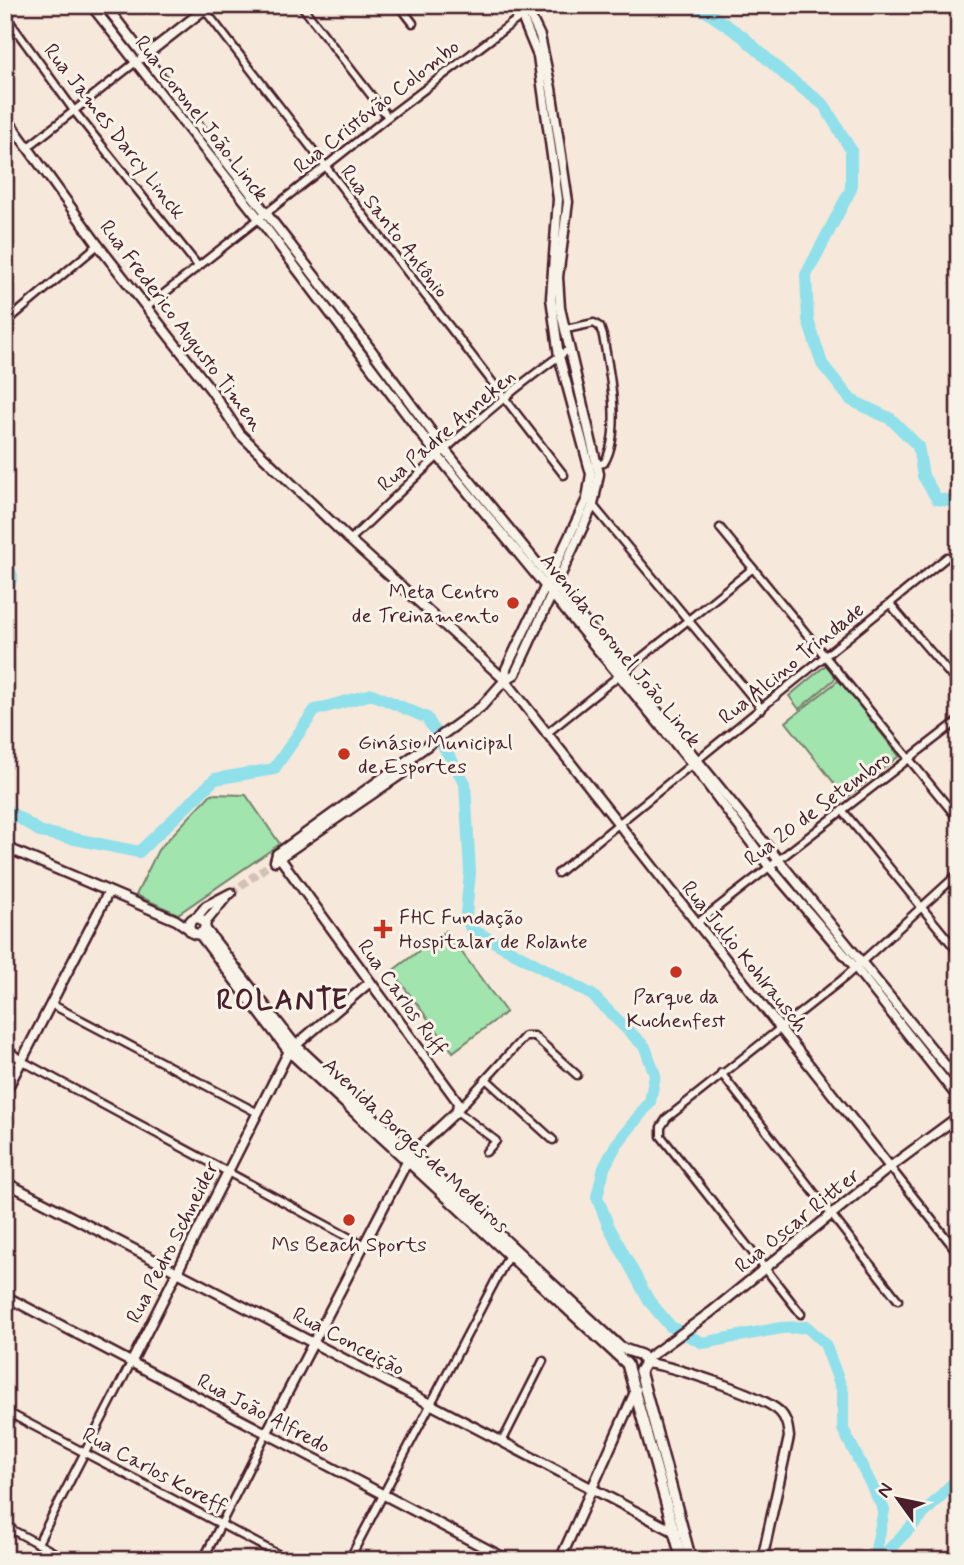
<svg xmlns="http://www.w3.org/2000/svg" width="964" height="1565" viewBox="0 0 964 1565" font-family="Mynerve,sans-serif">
  <rect width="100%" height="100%" fill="#f6e8da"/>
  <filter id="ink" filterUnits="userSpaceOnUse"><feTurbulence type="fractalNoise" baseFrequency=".0143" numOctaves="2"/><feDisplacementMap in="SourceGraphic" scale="14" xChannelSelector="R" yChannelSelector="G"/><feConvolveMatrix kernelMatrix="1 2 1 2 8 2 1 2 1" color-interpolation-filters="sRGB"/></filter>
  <g filter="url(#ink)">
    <g fill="#a1e4ae" stroke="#76826c" stroke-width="2">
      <polygon points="826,665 836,678 799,709 789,696"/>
      <polygon points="839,680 899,756 846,798 786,722"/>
      <polygon points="211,794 246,795 280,844 178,914 136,895 158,850"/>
      <polygon points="446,931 506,1012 453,1052 392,971"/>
    </g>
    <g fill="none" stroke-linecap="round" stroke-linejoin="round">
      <g stroke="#8fe0ea" stroke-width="12">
        <polyline points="689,5 707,12 742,36 785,75 824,105 851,150 851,189 806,275 808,320 822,364 851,400 891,419 918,446 923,476 937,499 959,502"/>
        <polyline points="5,560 12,576 5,597"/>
        <polyline points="5,809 41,832 139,852 215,779 274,769 315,710 372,694 427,718 465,783 470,872 466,914 471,929 592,995 645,1047 655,1075 650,1102 616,1145 604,1168 597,1197 608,1225 649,1301 671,1327 703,1343 781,1328 807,1327 825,1344 843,1392 843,1429 884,1510 874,1560"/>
        <polyline points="879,1560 959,1477"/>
      </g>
      <polyline stroke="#d4c0b7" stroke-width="8" stroke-dasharray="8 4" stroke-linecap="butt" points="231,893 273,862"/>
      <g stroke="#4a1f2b" stroke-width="11">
        <g id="street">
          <polyline points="201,5 564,475"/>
          <polyline points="301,5 388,117"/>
          <polyline points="399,5 413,23"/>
          <polyline points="5,15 75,112 198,266"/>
          <polyline points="28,147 136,62"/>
          <polyline points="147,307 388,117 524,14"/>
          <polyline points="5,323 98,245"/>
          <path d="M566 329 594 323 600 327 603 336C609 370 623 432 604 463L595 465"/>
          <polyline points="591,503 762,709"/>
          <polyline points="720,528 959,820"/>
          <path d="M350 540C419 474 489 404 568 350"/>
          <polyline points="890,604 959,685"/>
          <polyline points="546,734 752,569"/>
          <polyline points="842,810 959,953"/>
          <polyline points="558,873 947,557"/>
          <polyline points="696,924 959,720"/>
          <polyline points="51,1004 258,1113"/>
          <polyline points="5,1047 22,1061 363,1245"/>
          <polyline points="721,1073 898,1300"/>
          <polyline points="486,1079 553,1140"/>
          <polyline points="486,1152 496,1141 457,1111 525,1036 534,1036 577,1075"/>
          <polyline points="890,1167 959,1254"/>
          <polyline points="801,1314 661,1136 661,1127 667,1118 844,978 959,873"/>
          <polyline points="5,1411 289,1560"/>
          <polyline points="502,1442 543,1361"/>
          <polyline points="5,1526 68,1560"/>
          <polyline points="38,1543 131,1363"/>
          <polyline points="203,1560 266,1434"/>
          <polyline points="349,1560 511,1251"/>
        </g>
      </g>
      <g stroke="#4a1f2b" stroke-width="13">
        <g id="secondary">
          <polyline points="91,5 260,220 438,456 693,765 768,865 855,967 959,1099"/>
          <polyline points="105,5 358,332 445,450 959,1082"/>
          <polyline points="5,11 13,5"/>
          <polyline points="142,58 210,5"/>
          <polyline points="5,116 98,245 211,390 240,434 350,540 505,680 890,1167"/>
          <polyline points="505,680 506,669 587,499 591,474 559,356 551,298 558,199 538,56 517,5"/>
          <polyline points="5,847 176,920 189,929"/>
          <polyline points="276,860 406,771 412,759"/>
          <polyline points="275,861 277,854 481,707 505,680 515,674 593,505 599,474 560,308 558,277 568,202 551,88 540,36 525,5"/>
          <polyline points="196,918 206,906 231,893"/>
          <polyline points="205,923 227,896"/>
          <polyline points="5,1093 108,893"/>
          <polyline points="5,1182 677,1533"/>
          <polyline points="5,1296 508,1560"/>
          <polyline points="645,1360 711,1312 890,1167 959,1116"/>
          <polyline points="131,1363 289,1051 370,982"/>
          <path d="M645 1363C670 1365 763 1395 780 1412 787 1419 788 1428 789 1437L762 1560"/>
          <polyline points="266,1434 411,1154 457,1111 458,1102 277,854"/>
          <polyline points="560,1560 636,1390"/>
        </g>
      </g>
      <g stroke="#4a1f2b" stroke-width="14">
        <g id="primary">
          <circle cx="197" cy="926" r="8"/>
          <polyline points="205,929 294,1044 621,1348 641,1355 645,1363 640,1371"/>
          <polyline points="200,934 289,1051 627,1364 682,1560"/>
          <polyline points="640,1371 691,1560"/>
        </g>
      </g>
      <use href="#street" stroke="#f7f3e8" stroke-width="6"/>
      <use href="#secondary" stroke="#f7f3e8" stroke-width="8"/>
      <use href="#primary" stroke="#f7f3e8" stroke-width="9"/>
    </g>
  </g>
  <g fill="#c8321e" stroke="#f7f3e8" stroke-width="2.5">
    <circle cx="513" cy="603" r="7"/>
    <circle cx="344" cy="754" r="7"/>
    <path d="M379.5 918.5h7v7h7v7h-7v7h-7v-7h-7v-7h7z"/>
    <circle cx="676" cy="972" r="7"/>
    <circle cx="349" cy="1220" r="7"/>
  </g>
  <g text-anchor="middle" stroke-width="6" stroke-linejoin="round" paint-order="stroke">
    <g font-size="21" fill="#4a1f2b" stroke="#f7f3e8">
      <text transform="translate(376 106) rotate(-38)" y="7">Rua Cristóvão Colombo</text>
      <text transform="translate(202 118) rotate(52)" y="7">Rua Coronel João Linck</text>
      <text transform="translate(115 131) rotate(52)" y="7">Rua James Darcy Linck</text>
      <text transform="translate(395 231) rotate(52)" y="7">Rua Santo Antônio</text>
      <text transform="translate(182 325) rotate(53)" y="7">Rua Frederico Augusto Timen</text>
      <text transform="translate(446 430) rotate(-41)" y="7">Rua Padre Anneken</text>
      <text transform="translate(621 650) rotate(51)" y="7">Avenida Coronel João Linck</text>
      <text transform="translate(791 663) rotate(-39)" y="7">Rua Alcino Trindade</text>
      <text transform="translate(817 808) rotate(-37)" y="7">Rua 20 de Setembro</text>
      <text transform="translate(745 956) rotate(51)" y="7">Rua Julio Kohlrausch</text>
      <text transform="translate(403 997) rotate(54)" y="7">Rua Carlos Ruff</text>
      <text transform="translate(416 1145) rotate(43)" y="7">Avenida Borges de Medeiros</text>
      <text transform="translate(797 1220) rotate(-39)" y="7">Rua Oscar Ritter</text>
      <text transform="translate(172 1242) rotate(-63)" y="7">Rua Pedro Schneider</text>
      <text transform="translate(349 1341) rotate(28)" y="7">Rua Conceição</text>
      <text transform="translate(264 1413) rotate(28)" y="7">Rua João Alfredo</text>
      <text transform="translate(155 1470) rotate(28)" y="7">Rua Carlos Koreff</text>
    </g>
    <g font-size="21" fill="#4a1f2b" stroke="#f7f3e8" text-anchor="start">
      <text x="499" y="598" text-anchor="end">Meta Centro<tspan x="499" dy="24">de Treinamento</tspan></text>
      <text x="358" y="749">Ginásio Municipal<tspan x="358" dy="24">de Esportes</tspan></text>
      <text x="399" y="924">FHC Fundação<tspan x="399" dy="24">Hospitalar de Rolante</tspan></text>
      <text x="676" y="1003" text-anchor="middle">Parque da<tspan x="676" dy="24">Kuchenfest</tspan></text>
      <text x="349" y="1251" text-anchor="middle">Ms Beach Sports</text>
    </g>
    <g font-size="28" font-weight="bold" letter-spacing="2" fill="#4a1f2b" stroke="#f7f3e8">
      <text x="283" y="1009">ROLANTE</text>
    </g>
  </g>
  <rect width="964" height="1565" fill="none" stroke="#f7f3e8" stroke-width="28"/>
  <rect x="14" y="14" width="936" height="1537" fill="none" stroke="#4a1f2b" stroke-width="2.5" filter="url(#ink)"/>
  <g transform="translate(898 1499) rotate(303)" stroke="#f7f3e8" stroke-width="5" paint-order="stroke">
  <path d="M0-5L12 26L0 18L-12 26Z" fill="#4a1f2b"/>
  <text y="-10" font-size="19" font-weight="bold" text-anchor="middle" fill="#4a1f2b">N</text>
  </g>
</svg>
